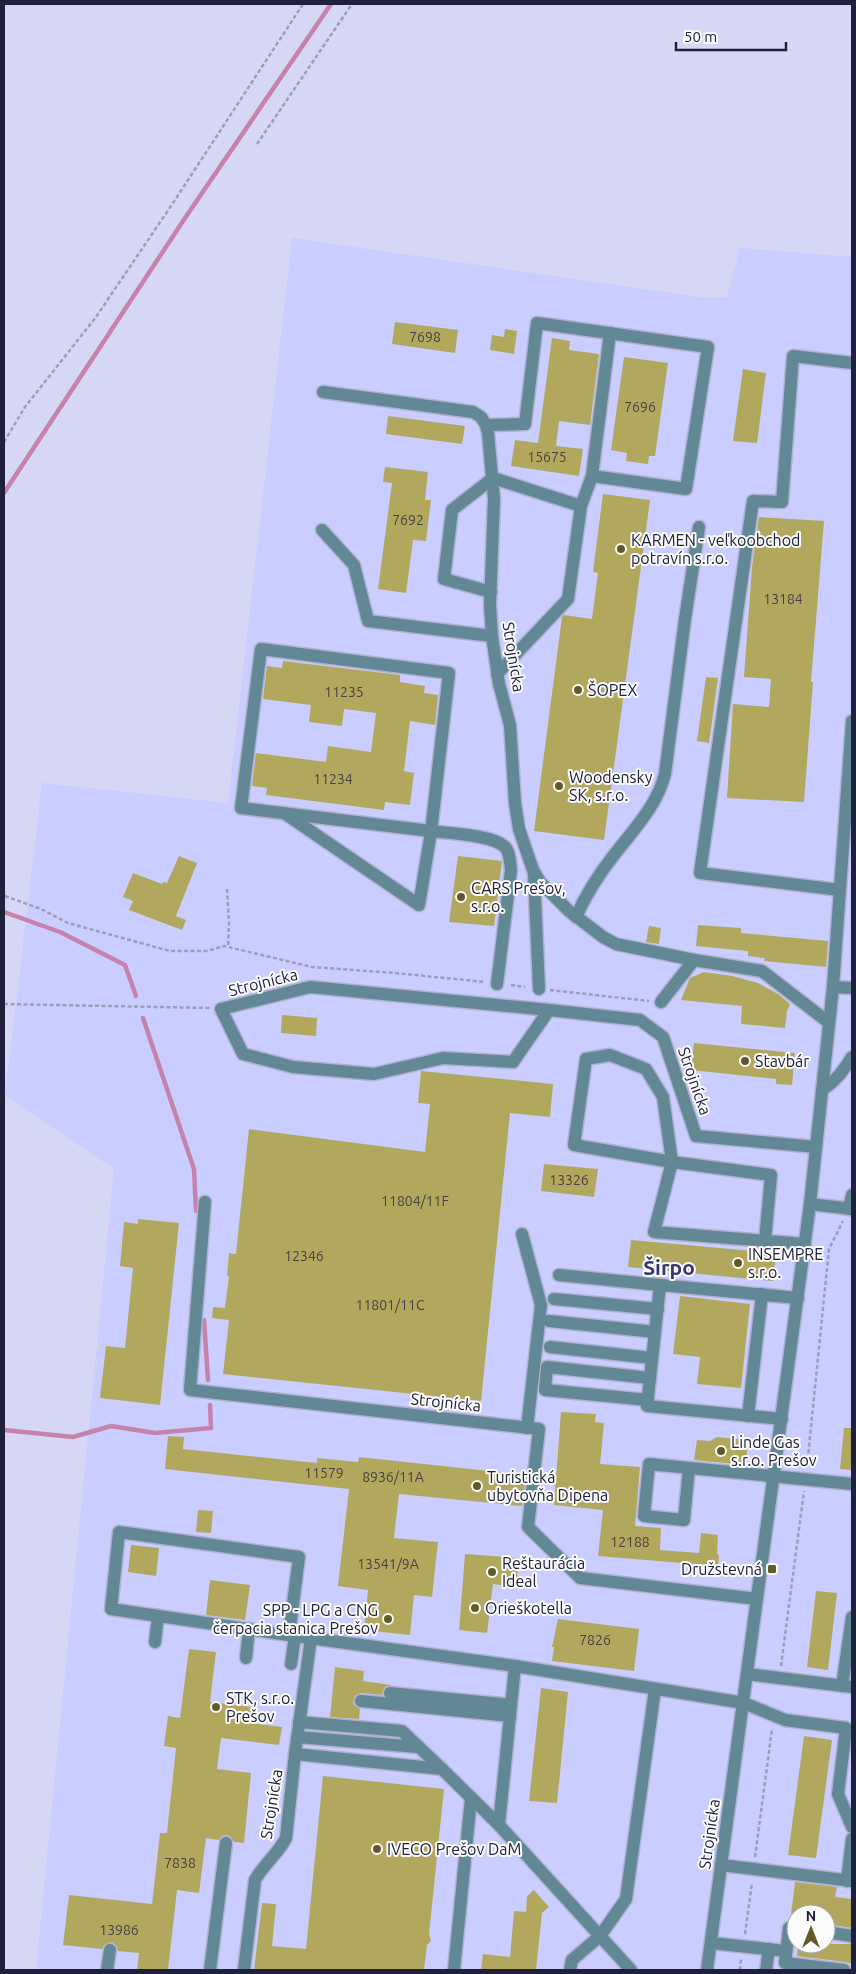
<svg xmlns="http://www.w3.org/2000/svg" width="856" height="1974" viewBox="0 0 856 1974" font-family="Ubuntu,sans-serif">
  <rect width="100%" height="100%" fill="#d5d7f5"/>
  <path fill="#cacdff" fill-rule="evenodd" d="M292 238 699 297H727L740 248 852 257V1970H36L114 1169 5 1096 42 783 228 803ZM796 1914H826V1944H796Z"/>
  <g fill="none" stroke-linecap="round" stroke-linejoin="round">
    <g stroke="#c583ac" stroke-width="4.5">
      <polyline points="4,493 185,218 331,4"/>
      <polyline points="4,912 60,932 125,965 136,996"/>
      <polyline points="143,1018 194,1169 196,1211"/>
      <polyline points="204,1320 208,1380"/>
      <polyline points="4,1430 73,1437 111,1426 155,1433 211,1428 210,1405"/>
    </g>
  </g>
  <g fill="#b2a85d">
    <polygon points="395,322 458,330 455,353 392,344"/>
    <polygon points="505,329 517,331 514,354 490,350 492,335 504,337"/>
    <polygon points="552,338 570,341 569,350 599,354 590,425 559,421 556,446 583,449 579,476 511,466 515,440 538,443"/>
    <polygon points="624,357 668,363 655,456 649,456 648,464 626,461 627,453 611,450"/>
    <polygon points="743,369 766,373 757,443 733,441"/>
    <polygon points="388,416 465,426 462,444 386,434"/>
    <polygon points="385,467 428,472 425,500 431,500 426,541 413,540 406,593 378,589 392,483 383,482"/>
    <polygon points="603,494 650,500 604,840 534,831 562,617 564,615 592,619 598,573 593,572"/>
    <polygon points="759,517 824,521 811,682 813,682 804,802 727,798 733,704 769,707 771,679 744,677 752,567"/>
    <polygon points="283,661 400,675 400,682 425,686 424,693 438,695 435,725 410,721 404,771 414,773 410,805 385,802 384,810 266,795 267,788 252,786 256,753 326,762 328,746 371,752 376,713 344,709 342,726 309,722 311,705 263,699 267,666 282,668"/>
    <polygon points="706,677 718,678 709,743 697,741"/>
    <polygon points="179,856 197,863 176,916 186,920 182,930 129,910 133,901 123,897 133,873 162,884 163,882 167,883"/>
    <polygon points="458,856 502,861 494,926 449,922"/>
    <polygon points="698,925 741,928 741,933 828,941 826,967 764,961 765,958 748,956 748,951 696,946"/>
    <polygon points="649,926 661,928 659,944 646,942"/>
    <polygon points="704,972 732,976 758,983 778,994 790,1004 787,1011 785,1028 741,1024 742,1006 681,1000 690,978"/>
    <polygon points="282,1015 317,1018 316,1036 281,1033"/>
    <polygon points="694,1043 795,1053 792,1085 776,1084 776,1079 691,1070"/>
    <polygon points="421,1071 553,1084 550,1117 510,1113 481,1401 223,1374 229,1320 212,1318 213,1307 225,1308 229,1276 227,1276 229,1253 236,1254 249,1129 425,1152 430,1104 418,1103"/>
    <polygon points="544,1164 598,1169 594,1197 541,1191"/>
    <polygon points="138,1219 179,1223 160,1405 100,1398 106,1346 125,1348 133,1268 120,1266 124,1222 138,1224"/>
    <polygon points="631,1240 776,1253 773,1281 628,1267"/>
    <polygon points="680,1296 750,1304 741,1388 697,1384 700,1357 673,1354"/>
    <polygon points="561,1412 596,1414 595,1422 604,1423 600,1464 640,1467 635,1526 661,1528 660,1550 699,1553 701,1533 718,1535 717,1554 719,1555 718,1566 598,1556 603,1510 554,1505"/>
    <polygon points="844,1428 852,1428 852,1470 840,1469"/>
    <polygon points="168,1436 184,1437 183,1449 317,1463 317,1458 358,1462 359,1457 526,1475 522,1506 399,1494 394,1538 438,1542 432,1597 414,1595 410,1635 364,1630 368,1590 338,1586 349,1489 165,1469"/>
    <polygon points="717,1437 748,1440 746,1465 694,1460 697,1440 710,1441"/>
    <polygon points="198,1510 213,1511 211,1533 196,1532"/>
    <polygon points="131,1545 159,1548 156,1576 128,1572"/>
    <polygon points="465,1554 519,1558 516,1587 493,1584 487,1633 459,1630"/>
    <polygon points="210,1580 250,1585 245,1620 206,1615"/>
    <polygon points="816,1591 837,1593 828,1670 807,1667"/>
    <polygon points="558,1619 639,1629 634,1671 552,1661 554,1647 552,1647"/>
    <polygon points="189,1649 216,1652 210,1702 252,1707 250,1723 282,1727 279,1745 221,1738 217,1769 251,1773 244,1843 234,1842 231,1837 227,1835 222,1836 219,1840 206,1838 199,1893 177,1890 168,1970 137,1970 139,1953 118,1951 117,1947 112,1942 104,1945 102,1949 63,1945 69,1895 152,1904 160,1833 167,1833 176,1748 164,1746 168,1716 180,1718"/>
    <polygon points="335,1667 364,1671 363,1681 391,1685 384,1688 382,1695 361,1693 355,1696 353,1704 360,1709 359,1719 330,1717"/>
    <polygon points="541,1688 568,1692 557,1803 529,1801"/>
    <polygon points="804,1736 832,1740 816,1858 788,1855"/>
    <polygon points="323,1776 444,1789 429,1934 431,1941 427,1945 424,1970 254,1970 262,1903 276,1904 272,1946 306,1949"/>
    <polygon points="795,1882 837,1887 835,1897 852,1899 852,1928 826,1924 826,1914 791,1914"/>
    <polygon points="534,1890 549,1907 542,1913 536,1970 481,1970 483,1954 510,1957 514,1911 526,1912 527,1896"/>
    <polygon points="798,1944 852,1944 852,1964 845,1962 797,1956"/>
  </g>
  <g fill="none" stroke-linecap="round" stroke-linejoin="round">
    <g stroke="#b1b2d0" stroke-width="15">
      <g id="minor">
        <polyline points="323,392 473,412 481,417 486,425 488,433 494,499 490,605 492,636 499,684 510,725 515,803 519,829 533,870 540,882 569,911 603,937 616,944 694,960"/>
        <polyline points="486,425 525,424 537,323 708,347 686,489 592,476 581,506"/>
        <polyline points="592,476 610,333"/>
        <polyline points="322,530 354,565 368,621 492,636"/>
        <polyline points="491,592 444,579 452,510 493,478 581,506 568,599 497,674"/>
        <path d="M284 813 419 905 431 832 449 673 261 649 241 808C301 815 362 823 422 830 441 833 490 834 504 846 510 851 510 862 511 870L497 984"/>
        <polyline points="534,873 539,989"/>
        <polyline points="840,890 700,873 753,501 782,502 793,356 852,363"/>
        <path d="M576 917C586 894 599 874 614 855 634 829 657 806 665 774L685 619 699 527"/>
        <polyline points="833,987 852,988"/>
        <polyline points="661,1002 694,960 762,971 828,1022"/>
        <polyline points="549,1010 513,1062 443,1058 374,1074 293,1067 243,1054 221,1009 310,987 549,1010 640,1020 663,1037 696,1136 816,1147"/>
        <path d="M822 1090C836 1081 843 1071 852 1057"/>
        <polyline points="205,1202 190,1390 539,1429 528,1527 580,1578 757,1599"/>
        <polyline points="810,1204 852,1209"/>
        <polyline points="849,1209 852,1195"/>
        <polyline points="522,1234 541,1305 527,1428"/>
        <polyline points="765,1241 771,1175 672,1162 574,1145 586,1059 610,1055 646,1069 663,1097 672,1162 654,1232 805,1244"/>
        <polyline points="559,1275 660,1285"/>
        <polyline points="554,1299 658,1309"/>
        <polyline points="549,1321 655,1332"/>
        <polyline points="550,1347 652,1358"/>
        <polyline points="648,1400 545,1390 547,1367 650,1378"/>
        <polyline points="748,1416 762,1294"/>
        <polyline points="782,1419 647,1406 660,1285 798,1298"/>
        <polyline points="689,1468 684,1520 644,1516 649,1464 852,1484"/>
        <polyline points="289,1635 299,1557 119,1532 111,1609 295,1636 515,1666"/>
        <polyline points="311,1638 295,1754 442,1769 499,1825 631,1970"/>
        <polyline points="155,1642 158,1616"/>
        <polyline points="246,1658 249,1629"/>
        <polyline points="291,1664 295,1636"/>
        <polyline points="747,1674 852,1687"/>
        <polyline points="842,1686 852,1617"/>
        <polyline points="390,1693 511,1705"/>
        <polyline points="361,1701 510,1716"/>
        <polyline points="299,1722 402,1731 442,1769"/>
        <polyline points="297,1737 418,1747"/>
        <polyline points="499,1825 515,1666 744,1703 785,1720 846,1728 838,1794 852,1827"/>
        <polyline points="721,1865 852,1881"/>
        <polyline points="847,1881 852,1839"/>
        <polyline points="796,1929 789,1928 785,1963 844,1970"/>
        <polyline points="826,1932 852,1936"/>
        <polyline points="711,1943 786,1951"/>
        <polyline points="107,1970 110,1950"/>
        <polyline points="210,1970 226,1843"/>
        <path d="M244 1970 255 1880C264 1864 278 1854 286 1838L295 1754"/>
        <polyline points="454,1970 471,1798"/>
        <polyline points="570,1970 572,1960 600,1936 626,1899 655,1689"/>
        <polyline points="707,1970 810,1204 833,987 852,721"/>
        <polyline points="766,1970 769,1949"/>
      </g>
    </g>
    <g stroke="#9c9dbb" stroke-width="2.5" stroke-dasharray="4 2.5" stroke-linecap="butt">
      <polyline points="257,144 352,4"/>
      <polyline points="4,442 25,407 96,317 171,206 303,4"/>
      <polyline points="227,889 229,923 228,947"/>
      <polyline points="5,896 41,909 68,923 170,951 207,951 224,946 312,967 395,973 485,982"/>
      <polyline points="511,985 525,987"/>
      <polyline points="550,990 649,1001"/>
      <polyline points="4,1004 210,1008"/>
      <polyline points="807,1466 829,1249 843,1221"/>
      <polyline points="781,1666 804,1491"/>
      <polyline points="755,1857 772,1729"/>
      <polyline points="745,1934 752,1883"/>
      <polyline points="740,1970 741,1959"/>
    </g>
    <use href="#minor" stroke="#628895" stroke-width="12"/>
  </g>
  <g fill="#625b28" stroke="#fbfbfb" stroke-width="2">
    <circle cx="621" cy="549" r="5"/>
    <circle cx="578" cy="690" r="5"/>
    <circle cx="559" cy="786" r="5"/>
    <circle cx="461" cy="897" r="5"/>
    <circle cx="745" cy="1061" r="5"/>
    <circle cx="738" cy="1263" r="5"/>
    <circle cx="721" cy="1451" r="5"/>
    <circle cx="477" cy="1486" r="5"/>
    <rect x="767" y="1564" width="10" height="10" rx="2.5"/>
    <circle cx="492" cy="1572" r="5"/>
    <circle cx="475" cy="1608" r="5"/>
    <circle cx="388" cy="1619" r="5"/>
    <circle cx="216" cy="1707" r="5"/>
    <circle cx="377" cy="1849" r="5"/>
  </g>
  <g text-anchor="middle" stroke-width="4" stroke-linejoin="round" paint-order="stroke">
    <g font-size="14" fill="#444244">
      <text x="425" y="342">7698</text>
      <text x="640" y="412">7696</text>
      <text x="547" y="462">15675</text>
      <text x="408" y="525">7692</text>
      <text x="783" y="604">13184</text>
      <text x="344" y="697">11235</text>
      <text x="333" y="784">11234</text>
      <text x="569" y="1185">13326</text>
      <text x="415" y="1206">11804/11F</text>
      <text x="304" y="1261">12346</text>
      <text x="390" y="1310">11801/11C</text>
      <text x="324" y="1478">11579</text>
      <text x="393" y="1482">8936/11A</text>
      <text x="630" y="1547">12188</text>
      <text x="388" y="1569">13541/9A</text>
      <text x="595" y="1645">7826</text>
      <text x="180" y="1868">7838</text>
      <text x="119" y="1935">13986</text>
    </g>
    <g font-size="16" fill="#20203c" stroke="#fbfbfb" text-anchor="start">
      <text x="631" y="546">KARMEN - veľkoobchod<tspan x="631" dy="18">potravín s.r.o.</tspan></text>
      <text x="588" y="696">ŠOPEX</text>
      <text x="569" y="783">Woodensky<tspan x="569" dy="18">SK, s.r.o.</tspan></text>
      <text x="471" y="894">CARS Prešov,<tspan x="471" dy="18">s.r.o.</tspan></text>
      <text x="755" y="1067">Stavbár</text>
      <text x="748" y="1260">INSEMPRE<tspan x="748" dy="18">s.r.o.</tspan></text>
      <text x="731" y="1448">Linde Gas<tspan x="731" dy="18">s.r.o. Prešov</tspan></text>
      <text x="487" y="1483">Turistická<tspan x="487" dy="18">ubytovňa Dipena</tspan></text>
      <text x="502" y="1569">Reštaurácia<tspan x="502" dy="18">Ideal</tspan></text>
      <text x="762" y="1575" text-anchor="end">Družstevná</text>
      <text x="485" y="1614">Orieškotella</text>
      <text x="378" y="1616" text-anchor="end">SPP - LPG a CNG<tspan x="378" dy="18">čerpacia stanica Prešov</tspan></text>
      <text x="226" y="1704">STK, s.r.o.<tspan x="226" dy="18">Prešov</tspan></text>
      <text x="387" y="1855">IVECO Prešov DaM</text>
    </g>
    <g font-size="16" fill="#20203c" stroke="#fbfbfb">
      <text transform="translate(514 657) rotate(81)" y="6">Strojnícka</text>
      <text transform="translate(263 982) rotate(-14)" y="6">Strojnícka</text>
      <text transform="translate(695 1081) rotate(71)" y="6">Strojnícka</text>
      <text transform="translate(446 1402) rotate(6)" y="6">Strojnícka</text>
      <text transform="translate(271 1804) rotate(-81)" y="6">Strojnícka</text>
      <text transform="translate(709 1834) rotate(-82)" y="6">Strojnícka</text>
    </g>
    <g font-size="21" font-weight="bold" fill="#373472" stroke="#fbfbfb">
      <text x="669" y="1275">Širpo</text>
    </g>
  </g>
  <rect width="856" height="1974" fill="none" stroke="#20203c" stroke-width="10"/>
  <g transform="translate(811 1929)"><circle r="24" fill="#fbfbfb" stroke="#a3a3af"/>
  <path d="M0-4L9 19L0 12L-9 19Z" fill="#625b28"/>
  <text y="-8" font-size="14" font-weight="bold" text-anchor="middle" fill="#20203c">N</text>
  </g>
  <path d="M676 42v8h110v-8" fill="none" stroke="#20203c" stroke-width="2.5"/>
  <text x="684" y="42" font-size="15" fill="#20203c" stroke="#fbfbfb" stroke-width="4" paint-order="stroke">50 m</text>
</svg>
